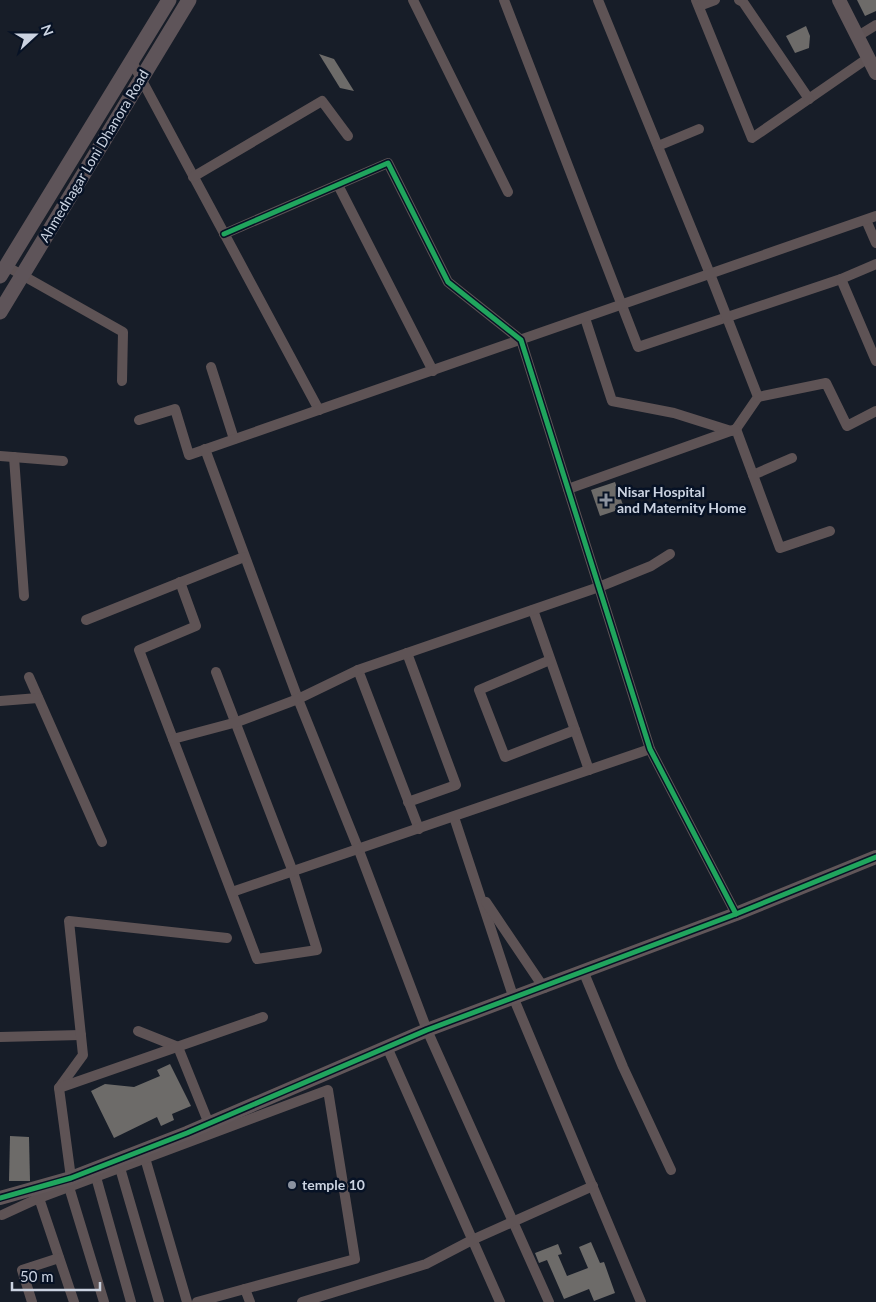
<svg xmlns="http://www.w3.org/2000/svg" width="876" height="1302" viewBox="0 0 876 1302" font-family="Lato,sans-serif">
  <rect width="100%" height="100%" fill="#171d28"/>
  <g fill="#6d6b69">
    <polygon points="857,0 876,0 876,11 865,16"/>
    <polygon points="806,26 810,36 809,48 795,53 786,36"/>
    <polygon points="319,54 334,59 354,91 340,88"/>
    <polygon points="615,482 624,508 600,516 591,490"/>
    <polygon points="170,1064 191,1106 172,1114 174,1120 161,1126 157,1117 114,1138 91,1091 105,1084 134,1087 160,1076 157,1070"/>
    <polygon points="10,1136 29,1137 30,1181 9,1181"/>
    <polygon points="591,1242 600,1263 604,1262 615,1293 594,1301 589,1289 564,1299 547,1260 539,1263 535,1253 558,1244 562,1254 558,1255 567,1276 588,1268 579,1247"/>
  </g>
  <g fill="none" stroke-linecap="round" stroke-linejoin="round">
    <g stroke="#5e5355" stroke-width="10">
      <polyline points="413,0 508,192"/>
      <polyline points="504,0 638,347 841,279 876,264"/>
      <polyline points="598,0 710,274 758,397 736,429"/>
      <polyline points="696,0 752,138 868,58"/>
      <polyline points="739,0 743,2 809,99"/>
      <polyline points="699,6 715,0"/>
      <polyline points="858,36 876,25"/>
      <polyline points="131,60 319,410"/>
      <polyline points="658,146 699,129"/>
      <polyline points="193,177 322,101 348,136"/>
      <polyline points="338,185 433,371"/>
      <polyline points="866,220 876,243"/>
      <polyline points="224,234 388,163 448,282 521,340 650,749 736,914"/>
      <polyline points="6,266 123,332 122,381"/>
      <polyline points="841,279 876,361"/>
      <polyline points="585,318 612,401 674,413 731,431"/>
      <polyline points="211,367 234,439"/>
      <polyline points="758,397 826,383 847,426 876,411"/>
      <polyline points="139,420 175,409 189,455 876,216"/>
      <polyline points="205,449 298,699 358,848 427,1030 549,1302"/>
      <polyline points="0,456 63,461"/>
      <polyline points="14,457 24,596"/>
      <polyline points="753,475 792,458"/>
      <polyline points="568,489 736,429 780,548 830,531"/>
      <polyline points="180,582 196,626 139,650 257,959 317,950 293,872 216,672"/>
      <polyline points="533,610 589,770"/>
      <polyline points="86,620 244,557"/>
      <polyline points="407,653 456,785 408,802"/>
      <polyline points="550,660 479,690 505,757 575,730"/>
      <polyline points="358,670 419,829"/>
      <polyline points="29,677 102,842"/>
      <polyline points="0,701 38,698"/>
      <polyline points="173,739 237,722 298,699 358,670 599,587 651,566 670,554"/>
      <polyline points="454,817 514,999 641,1302"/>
      <polyline points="232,892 650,749"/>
      <polyline points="486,902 544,988"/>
      <polyline points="584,973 623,1067 671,1170"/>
      <polyline points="138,1031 178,1047 209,1124"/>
      <polyline points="0,1037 81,1035"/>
      <polyline points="387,1047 500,1302"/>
      <polyline points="59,1088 83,1055 69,921 227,938"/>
      <polyline points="145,1158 187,1302"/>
      <polyline points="120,1168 159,1302"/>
      <polyline points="96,1177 131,1302"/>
      <polyline points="71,1178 59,1088 263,1017"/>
      <polyline points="69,1187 104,1302"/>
      <polyline points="39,1198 74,1302"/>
      <polyline points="2,1215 39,1198 328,1090 355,1259 197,1302"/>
      <polyline points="245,1289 250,1302"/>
      <polyline points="32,1302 22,1270 59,1258"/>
      <polyline points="302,1302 426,1264 472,1240 593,1186"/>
    </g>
    <g stroke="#615659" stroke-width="14">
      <polyline points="839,0 876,73"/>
      <polyline points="0,1198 71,1178 187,1133 427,1030 736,914 876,857"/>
    </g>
    <g stroke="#5e5459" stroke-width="15">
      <polyline points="0,276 169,0"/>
      <polyline points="0,312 189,0"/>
    </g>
    <g stroke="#071225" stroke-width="8">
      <g id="cycleway">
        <polyline points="224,234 388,163 448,282 521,340 650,749 736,914"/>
        <polyline points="0,1198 71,1178 187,1133 427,1030 736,914 876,857"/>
      </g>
    </g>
    <use href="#cycleway" stroke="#20a55d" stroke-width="5"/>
  </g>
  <g fill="#8c93a0" stroke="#071225" stroke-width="2">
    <path d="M603.5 492.5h5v5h5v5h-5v5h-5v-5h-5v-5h5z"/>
    <circle cx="292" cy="1185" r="5"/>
  </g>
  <g text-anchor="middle" stroke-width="5" stroke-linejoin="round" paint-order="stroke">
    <g font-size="14" fill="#cbd3e1" stroke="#071225">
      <text transform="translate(94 156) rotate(-59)" y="5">Ahmednagar Loni Dhanora Road</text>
    </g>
    <g font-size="14" font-weight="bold" fill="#cbd3e1" stroke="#071225" text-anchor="start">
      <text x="617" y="497">Nisar Hospital<tspan x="617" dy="16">and Maternity Home</tspan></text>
      <text x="302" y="1190">temple 10</text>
    </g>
  </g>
  <g transform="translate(35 35) rotate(69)" stroke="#071225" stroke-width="4" paint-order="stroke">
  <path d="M0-4L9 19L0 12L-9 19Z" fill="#cbd3e1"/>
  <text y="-8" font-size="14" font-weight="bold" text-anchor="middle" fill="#cbd3e1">N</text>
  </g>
  <path d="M12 1282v8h88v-8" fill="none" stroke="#cbd3e1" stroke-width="2.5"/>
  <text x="20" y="1282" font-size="15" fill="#cbd3e1" stroke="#071225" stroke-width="4" paint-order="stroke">50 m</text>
</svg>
